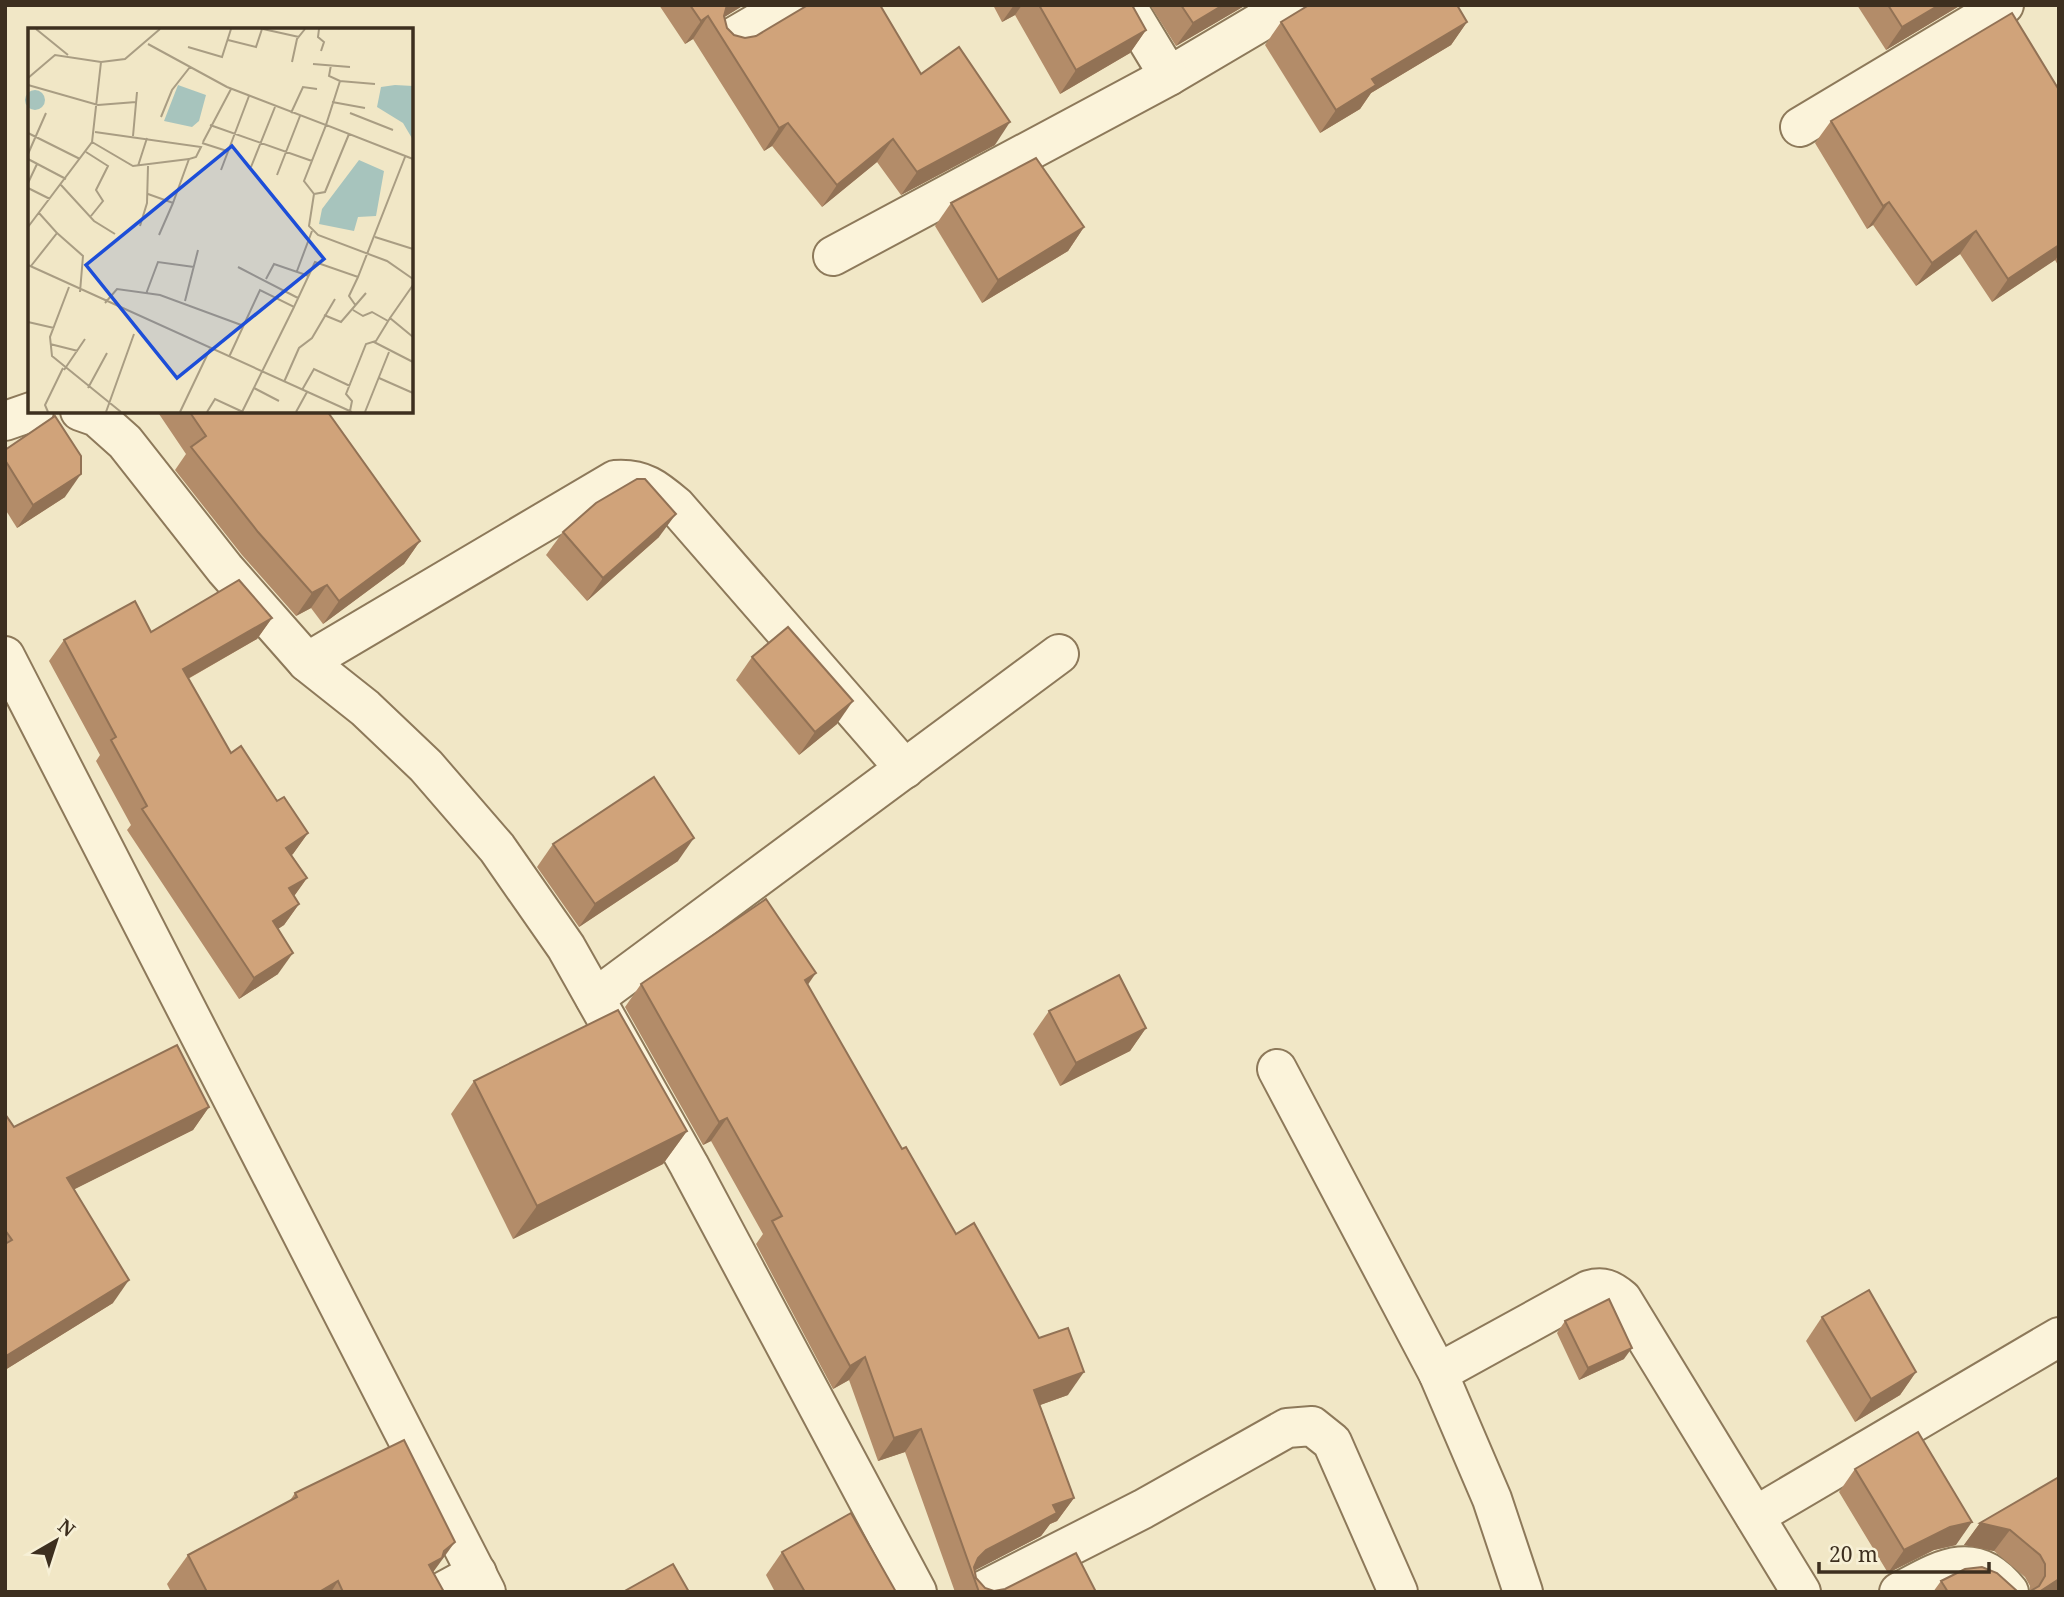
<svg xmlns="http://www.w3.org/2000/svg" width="2064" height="1597" viewBox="0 0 2064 1597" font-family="'Noto Serif',serif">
  <rect width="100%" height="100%" fill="#f1e7c6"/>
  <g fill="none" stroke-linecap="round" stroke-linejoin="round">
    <g stroke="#8d795a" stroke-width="42">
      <g id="minor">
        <polyline points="1126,5 1169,76 1289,5"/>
        <polyline points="730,39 788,5"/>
        <polyline points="1800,127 2004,5"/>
        <polyline points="833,256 1169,76"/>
        <polyline points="80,411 97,417 125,442 225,569 307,662 365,708 426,766 497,848 566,947 689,1165 917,1592"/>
        <polyline points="5,421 34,411"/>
        <polyline points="5,656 486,1592"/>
        <path d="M307 662 615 480C643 478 656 489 676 506L905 769"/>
        <polyline points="595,998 1059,654"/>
        <polyline points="1277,1069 1438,1373 1492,1499 1523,1592"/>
        <path d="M1438 1373 1589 1290C1603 1286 1610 1289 1622 1299L1801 1592"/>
        <polyline points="1755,1516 2059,1337"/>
        <polyline points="442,1592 477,1573"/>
        <polyline points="980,1592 1143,1509 1287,1428 1312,1426 1332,1442 1398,1592"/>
        <path d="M1899 1592C1940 1570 1974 1547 2009 1592"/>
      </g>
    </g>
    <use href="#minor" stroke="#fbf3da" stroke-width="38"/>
  </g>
  <g fill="#b38c69">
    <polygon points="659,5 744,5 724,17 727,28 734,35 745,38 921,74 995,145 901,195 877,162 822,207 772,146 764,151 693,39 685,44"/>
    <polygon points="993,5 1132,5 1146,30 1130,53 1060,94 1015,15 1002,22"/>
    <polygon points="1150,5 1246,5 1176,46"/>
    <polygon points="1857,5 1961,5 1886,50"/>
    <polygon points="1281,22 1467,22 1451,45 1371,93 1360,109 1320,133 1265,45"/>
    <polygon points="2059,90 2059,267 2055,260 1992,302 1960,254 1916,286 1873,225 1867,229 1815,143 1831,121"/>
    <polygon points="951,203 1084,227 1068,251 982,303 935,226"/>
    <polygon points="157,411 327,411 420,541 404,564 323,624 311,608 296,616 242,555 175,470 186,454"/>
    <polygon points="5,450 65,497 17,528 5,509"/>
    <polygon points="563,532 659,537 587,601 546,555"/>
    <polygon points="272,618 257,639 188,679 231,753 308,833 292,855 307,878 294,896 299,904 284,925 278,929 278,974 239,999 127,830 131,825 96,761 100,755 49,661 64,640 151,632"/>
    <polygon points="752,657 837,724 799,755 736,680"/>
    <polygon points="553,844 678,861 579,927 537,867"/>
    <polygon points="641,984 807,985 902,1149 956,1234 1068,1395 1040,1405 1074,1498 1057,1521 1050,1524 1041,1536 975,1570 976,1578 985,1588 994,1591 1096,1592 955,1592 905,1452 878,1461 849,1380 833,1389 756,1244 763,1234 711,1141 703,1145 625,1007"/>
    <polygon points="1049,1011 1146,1028 1130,1051 1060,1086 1033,1034"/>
    <polygon points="474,1081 687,1131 663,1164 513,1239 451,1114"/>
    <polygon points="209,1107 193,1130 74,1189 113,1303 5,1370 5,1114 14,1127"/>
    <polygon points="1822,1317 1916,1372 1900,1395 1855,1422 1806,1341"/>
    <polygon points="1565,1321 1624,1359 1579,1380 1557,1333"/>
    <polygon points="1855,1469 1956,1545 1934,1550 1888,1573 1839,1492"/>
    <polygon points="2059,1477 2059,1592 1933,1592 1941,1581 2017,1591 2030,1591 2030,1586 2025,1577 1994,1551 1964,1545 1980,1523"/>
    <polygon points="295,1493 433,1572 444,1592 171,1592 167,1584 188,1555 289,1502"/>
    <polygon points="782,1552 896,1592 775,1592 766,1575"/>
  </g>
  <g fill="#927255">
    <polygon points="727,5 744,5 718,21"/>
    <polygon points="1014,5 1022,5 1015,15 1002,22"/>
    <polygon points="1223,5 1246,5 1176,46 1193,23"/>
    <polygon points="1939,5 1961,5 1886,50 1902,27"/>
    <polygon points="708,16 693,39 685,44 701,21"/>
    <polygon points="1467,22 1451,45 1371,93 1360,109 1320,133 1336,110 1372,79"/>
    <polygon points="1146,30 1130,53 1060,94 1076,70"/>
    <polygon points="1010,122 995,145 901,195 917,172"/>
    <polygon points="788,123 772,146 764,151 779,128"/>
    <polygon points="893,139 877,162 822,207 837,185"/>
    <polygon points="1889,202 1873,225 1867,229 1883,206"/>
    <polygon points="1084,227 1068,251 982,303 998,280"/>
    <polygon points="1976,231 1960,254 1916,286 1932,263"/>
    <polygon points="2059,245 2059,255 2055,260 1992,302 2008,279"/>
    <polygon points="81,474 65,497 17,528 33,505"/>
    <polygon points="676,514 659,537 587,601 603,578"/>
    <polygon points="420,541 404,564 323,624 339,601"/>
    <polygon points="327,585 311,608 296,616 312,593"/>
    <polygon points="272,618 257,639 168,690 183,669"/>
    <polygon points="853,701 837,724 799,755 815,732"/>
    <polygon points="308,833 293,854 271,869 286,848"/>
    <polygon points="694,838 678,861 579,927 595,904"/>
    <polygon points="307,878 292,899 289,888"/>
    <polygon points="299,904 284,925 258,942 273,921"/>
    <polygon points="293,953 278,974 239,999 254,978"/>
    <polygon points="816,973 800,996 805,980"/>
    <polygon points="1146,1028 1130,1051 1060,1086 1076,1063"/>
    <polygon points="209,1107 193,1130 51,1201 67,1178"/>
    <polygon points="727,1118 711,1141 703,1145 719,1122"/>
    <polygon points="687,1131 663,1164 513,1239 537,1206"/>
    <polygon points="129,1280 113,1303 5,1370 5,1357 6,1356"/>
    <polygon points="1632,1348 1624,1359 1579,1380 1588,1368"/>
    <polygon points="865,1357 849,1380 833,1389 850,1366"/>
    <polygon points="1084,1372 1068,1395 1018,1413 1034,1390"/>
    <polygon points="1916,1372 1900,1395 1855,1422 1871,1399"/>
    <polygon points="921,1429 905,1452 878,1461 894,1438"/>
    <polygon points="1074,1498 1057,1521 1050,1524 1041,1536 972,1572 978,1558 986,1550 1053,1505"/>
    <polygon points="1972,1522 1956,1545 1934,1550 1888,1573 1904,1550 1950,1527"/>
    <polygon points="1980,1523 2010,1530 1994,1551 1964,1545"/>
    <polygon points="455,1542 434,1571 430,1575 429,1565"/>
    <polygon points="2059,1579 2059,1588 2056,1592 2039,1592"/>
    <polygon points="338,1581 331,1592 319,1592"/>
  </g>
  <g fill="#d0a37a" stroke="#927255" stroke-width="2">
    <polygon points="690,5 727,5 724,16 727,28 734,35 745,38 756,36 808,5 880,5 921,74 959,47 1010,122 917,172 893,139 837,185 788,123 779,128 708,16 701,21"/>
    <polygon points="1039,5 1132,5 1146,30 1076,70"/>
    <polygon points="1181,5 1223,5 1193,23"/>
    <polygon points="1309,5 1457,5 1467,22 1372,79 1376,85 1336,110 1281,22"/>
    <polygon points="1888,5 1939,5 1902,27"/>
    <polygon points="2012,13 2059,90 2059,245 2008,279 1976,231 1932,263 1889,202 1883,206 1831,121"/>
    <polygon points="1036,158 1084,227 998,280 951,203"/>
    <polygon points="189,411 327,411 420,541 339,601 327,585 312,593 258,532 191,447 206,436"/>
    <polygon points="55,416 81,456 81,474 33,505 5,460 5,450"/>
    <polygon points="637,479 645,479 676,514 603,578 563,532 596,503"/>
    <polygon points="239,580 272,618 183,669 231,753 241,746 277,801 284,797 308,833 286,848 307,878 289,888 299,904 273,921 293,953 254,978 142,809 147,806 111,740 116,737 64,640 135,601 151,632"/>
    <polygon points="788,627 853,701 815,732 752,657"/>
    <polygon points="654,777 694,838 595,904 553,844"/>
    <polygon points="766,899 816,973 805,980 902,1149 906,1147 956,1234 974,1223 1039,1338 1068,1328 1084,1372 1034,1390 1074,1498 1053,1505 1057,1513 986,1550 978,1558 974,1567 976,1578 985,1588 994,1591 1005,1589 1076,1553 1096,1592 979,1592 921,1429 894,1438 865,1357 850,1366 772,1221 782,1216 727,1118 719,1122 641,984"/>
    <polygon points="1119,975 1146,1028 1076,1063 1049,1011"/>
    <polygon points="618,1010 687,1131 537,1206 474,1081"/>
    <polygon points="177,1045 209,1107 67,1178 129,1280 6,1356 5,1354 5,1244 12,1240 5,1230 5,1114 14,1127"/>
    <polygon points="1869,1290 1916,1372 1871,1399 1822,1317"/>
    <polygon points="1609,1299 1632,1348 1588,1368 1565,1321"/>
    <polygon points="1918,1432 1972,1522 1950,1527 1904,1550 1855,1469"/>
    <polygon points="404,1440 455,1542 444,1551 442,1558 429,1565 444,1592 343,1592 338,1581 319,1592 207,1592 188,1555 297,1497 295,1493"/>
    <polygon points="2059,1477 2059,1579 2039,1592 1948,1592 1941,1581 1965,1569 1982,1567 1997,1573 2017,1591 2029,1592 2039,1586 2045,1576 2045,1564 2040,1555 2010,1530 1980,1523"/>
    <polygon points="851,1513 896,1592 805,1592 782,1552"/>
    <polygon points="673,1564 689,1592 623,1592"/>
  </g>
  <g transform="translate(28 28)">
    <rect width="385" height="385" fill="#f1e7c6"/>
    <path d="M150 57 178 67 171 93 164 99 136 93ZM367 57 385 58V112L375 95 349 79 353 59ZM-3 72a10 10 0 1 1 20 0a10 10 0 1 1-20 0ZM331 132 356 143 348 188 330 189 326 203 291 196 294 181Z" fill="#a7c4bd"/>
    <path fill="none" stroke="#a99d83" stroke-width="2" d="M8 1 40 27M235 1 271 9M291 1 290 9 296 14 293 23M200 12 228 19 234 1M120 16 199 59 298 97 276 153 286 166 281 198 290 207 359 233 385 251M160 19 194 29 203 1M264 34 269 11 277 1M285 36 322 39M303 37 301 48 312 53M0 50 27 27 73 34 97 31 132 1M347 56 312 53 298 97 385 131M0 57 70 77 108 74M304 74 337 80M263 85 275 59 289 61M322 85 365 102M133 89 144 62 162 39M182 97 284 133M67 104 173 119 168 129 161 131 145 175 120 166M0 105 52 131M105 108 109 64M64 114 105 138 161 131M175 114 203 61M174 115 199 123M58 124 80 138 68 162 75 173 63 188M0 126 18 85M0 131 38 151M110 138 119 110M223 139 247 79M193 142 221 68M249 147 272 88M0 155 9 136M33 157 66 193 87 206M0 160 22 171M286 166 297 164 321 106M112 198 119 175 120 138M0 199 64 114 73 34M29 205 55 228 52 264M131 207 145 175M347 209 385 221M0 237 324 384M3 238 29 205 11 185M210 239 270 270M269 243 284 203M238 251 246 236 281 248M385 257 362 290 385 309M41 259 22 309 24 328 93 384M118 266 130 234 166 239M157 273 170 222M77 275 89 261 132 267 216 298M328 278 321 268 330 249M325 282 335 288 344 284 360 293M296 287 313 294 338 265M0 294 26 300M346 314 385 334M22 316 50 323M201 329 232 262 266 279 287 234 330 249 377 129M36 342 57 311M351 350 385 365M256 354 271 320 284 310 307 271M60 360 79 325M226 360 251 373M274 362 286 341 322 358M322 383 324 373 318 366 338 316 348 313 362 290M20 384 17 377 35 340M78 384 106 306M152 384 182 321M179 384 187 371 215 384M214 384 266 279M268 384 279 364M337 384 361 324"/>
    <path fill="#1d4ed8" fill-opacity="0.15" stroke="#1d4ed8" stroke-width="3.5" d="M204 118 296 231 149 350 58 237Z"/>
    <rect width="385" height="385" fill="none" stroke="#3d2f1f" stroke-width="3.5"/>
  </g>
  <rect width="2064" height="1597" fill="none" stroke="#3d2f1f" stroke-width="14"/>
  <g transform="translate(56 1541) rotate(39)" stroke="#f7f0d6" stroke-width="5" paint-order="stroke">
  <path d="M0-5L12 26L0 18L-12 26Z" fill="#3d2f1f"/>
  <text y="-10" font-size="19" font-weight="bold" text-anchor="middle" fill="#3d2f1f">N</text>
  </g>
  <path d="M1819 1562v10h170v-10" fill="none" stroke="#3d2f1f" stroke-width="3.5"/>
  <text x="1829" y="1562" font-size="21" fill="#3d2f1f" stroke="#f7f0d6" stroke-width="5" paint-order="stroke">20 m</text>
</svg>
